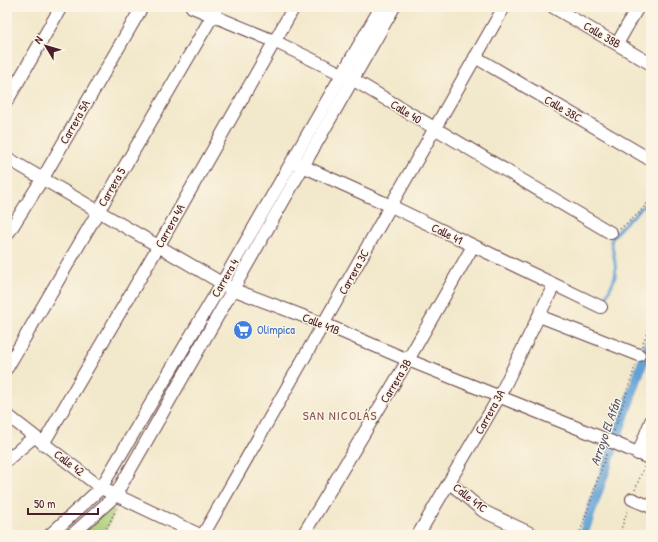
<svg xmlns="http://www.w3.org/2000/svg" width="658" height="542" viewBox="0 0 658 542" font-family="'Patrick Hand',sans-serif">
  <rect width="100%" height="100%" fill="#fcf5e5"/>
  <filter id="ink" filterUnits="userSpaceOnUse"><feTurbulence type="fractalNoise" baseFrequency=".025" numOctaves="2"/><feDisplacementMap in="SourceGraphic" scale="8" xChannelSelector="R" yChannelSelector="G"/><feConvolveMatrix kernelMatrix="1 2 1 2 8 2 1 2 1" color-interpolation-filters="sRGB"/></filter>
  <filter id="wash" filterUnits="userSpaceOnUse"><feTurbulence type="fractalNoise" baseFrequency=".012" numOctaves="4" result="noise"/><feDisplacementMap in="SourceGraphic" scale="16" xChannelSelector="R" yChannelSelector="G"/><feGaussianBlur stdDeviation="0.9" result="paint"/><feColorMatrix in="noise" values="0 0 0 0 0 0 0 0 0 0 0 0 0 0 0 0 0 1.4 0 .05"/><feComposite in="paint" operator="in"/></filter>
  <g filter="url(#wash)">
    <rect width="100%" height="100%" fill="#f2e8cb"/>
    <polygon fill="#a8cd77" stroke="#797651" points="108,508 115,511 103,535 80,535"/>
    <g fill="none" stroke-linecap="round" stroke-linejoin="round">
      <path stroke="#62a2d5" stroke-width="3" d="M602 304C619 272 618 276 611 241 620 223 640 214 651 196"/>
      <polyline stroke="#62a2d5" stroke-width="10" points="583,535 651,338"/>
    </g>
  </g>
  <g filter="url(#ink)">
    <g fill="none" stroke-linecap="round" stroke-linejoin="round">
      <g stroke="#633d43" stroke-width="14">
        <g id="minor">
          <polyline points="192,7 274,41 352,79 611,233"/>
          <polyline points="553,7 651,64"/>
          <polyline points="617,44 638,7"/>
          <polyline points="475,57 651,160"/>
          <polyline points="7,101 61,7"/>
          <polyline points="7,158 232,289 324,324 408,360 610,441 651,459"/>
          <polyline points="296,163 391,206 601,307"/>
          <polyline points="7,235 43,178 142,7"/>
          <polyline points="539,316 639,355"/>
          <polyline points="7,368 217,8"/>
          <polyline points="7,415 101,488 200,535"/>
          <polyline points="43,444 158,247 294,7"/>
          <polyline points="638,454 651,421"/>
          <polyline points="7,460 34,437"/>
          <polyline points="450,483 483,511 534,535"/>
          <polyline points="632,499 651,507"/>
          <polyline points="50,535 101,488 222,283 381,7"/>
          <polyline points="72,535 115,496 394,7"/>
          <polyline points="203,535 504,7"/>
          <polyline points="303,535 408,360 473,246"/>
          <polyline points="418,535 499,397 554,285"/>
        </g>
      </g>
      <g stroke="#633d43" stroke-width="1.5" stroke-dasharray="1 3" stroke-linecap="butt">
        <polyline points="620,229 639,213 651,199"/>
        <polyline points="642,346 651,321"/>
        <polyline points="614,431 636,364"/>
        <polyline points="635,490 644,467"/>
        <polyline points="103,535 115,512"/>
        <polyline points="579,535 607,452"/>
        <polyline points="619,535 628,509"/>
      </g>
      <use href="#minor" stroke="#fff" stroke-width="12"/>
    </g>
  </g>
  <defs>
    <g id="supermarket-disc" transform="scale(1)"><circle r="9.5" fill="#3f7fe0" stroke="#fcf5e5"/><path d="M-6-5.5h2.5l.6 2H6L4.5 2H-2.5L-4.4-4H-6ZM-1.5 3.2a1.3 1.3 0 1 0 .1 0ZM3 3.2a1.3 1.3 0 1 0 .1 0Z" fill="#fff"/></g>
  </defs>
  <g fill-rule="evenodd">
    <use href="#supermarket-disc" x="243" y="330"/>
  </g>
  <g text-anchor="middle" stroke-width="3" stroke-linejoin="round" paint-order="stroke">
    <g font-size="12" fill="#4a1f2b" stroke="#fcf5e5">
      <text transform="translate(602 35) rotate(30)" y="4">Calle 38B</text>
      <text transform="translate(563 109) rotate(30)" y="4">Calle 38C</text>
      <text transform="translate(406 112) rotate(31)" y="4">Calle 40</text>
      <text transform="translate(75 122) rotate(-60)" y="4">Carrera 5A</text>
      <text transform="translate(112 187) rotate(-60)" y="4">Carrera 5</text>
      <text transform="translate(170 226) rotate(-61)" y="4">Carrera 4A</text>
      <text transform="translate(447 234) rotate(26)" y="4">Calle 41</text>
      <text transform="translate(354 272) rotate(-61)" y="4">Carrera 3C</text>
      <text transform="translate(225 278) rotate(-60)" y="4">Carrera 4</text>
      <text transform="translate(321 324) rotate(22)" y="4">Calle 41B</text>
      <text transform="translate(396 381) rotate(-59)" y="4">Carrera 3B</text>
      <text transform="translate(490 412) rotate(-61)" y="4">Carrera 3A</text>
      <text transform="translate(69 463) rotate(37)" y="4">Calle 42</text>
      <text transform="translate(470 498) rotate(38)" y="4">Calle 41C</text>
    </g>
    <g font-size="12" fill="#366cbe" stroke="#fcf5e5" text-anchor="start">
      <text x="257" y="334">Olímpica</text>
    </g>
    <g font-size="13" letter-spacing="1" fill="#814e4e" stroke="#fcf5e5">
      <text x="340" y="420">SAN NICOLÁS</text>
    </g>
    <g font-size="13" font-style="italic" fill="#54536f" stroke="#fcf5e5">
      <text transform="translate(605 432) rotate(-71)" y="5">Arroyo El Afán</text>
    </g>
  </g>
  <rect width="658" height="542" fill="none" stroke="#fcf5e5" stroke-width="24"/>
  <g transform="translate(46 46) rotate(308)" stroke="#fcf5e5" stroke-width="3" paint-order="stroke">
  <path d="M0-3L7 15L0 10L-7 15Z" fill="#4a1f2b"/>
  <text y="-6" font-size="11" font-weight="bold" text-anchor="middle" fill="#4a1f2b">N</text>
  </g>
  <path d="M28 508v6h70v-6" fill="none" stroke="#4a1f2b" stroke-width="2"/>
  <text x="34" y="508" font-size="12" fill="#4a1f2b" stroke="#fcf5e5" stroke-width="3" paint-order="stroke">50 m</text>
</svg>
